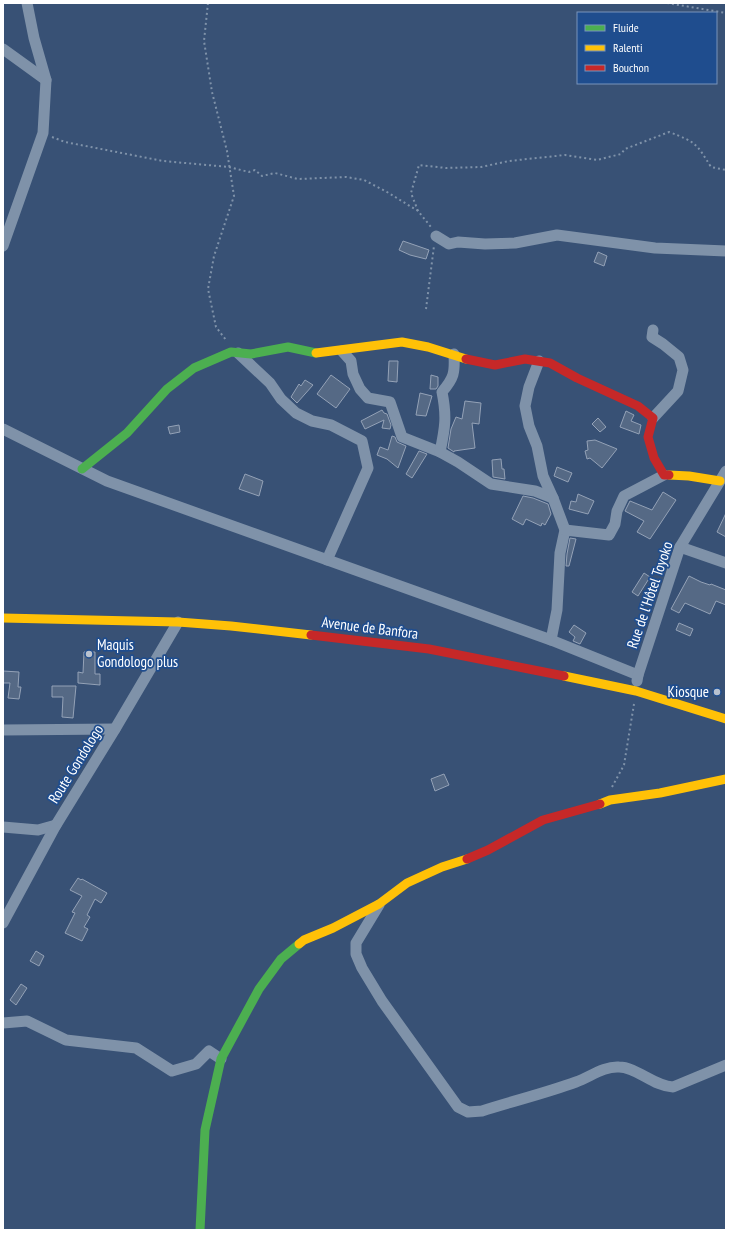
<svg xmlns="http://www.w3.org/2000/svg" width="729" height="1233" viewBox="0 0 729 1233" font-family="'PT Sans Narrow',sans-serif">
  <rect width="100%" height="100%" fill="#385175"/>
  <g fill="#556985" stroke="#94a2b7">
    <polygon points="403,241 429,250 426,259 410,255 399,250"/>
    <polygon points="598,252 607,256 604,266 594,262"/>
    <polygon points="389,361 398,361 397,382 388,381"/>
    <polygon points="331,375 350,389 336,408 317,394"/>
    <polygon points="431,375 438,377 438,386 436,389 430,389"/>
    <polygon points="305,380 313,385 297,403 291,397 299,384 301,386"/>
    <polygon points="420,393 432,396 426,416 416,415"/>
    <polygon points="465,401 481,403 479,424 472,423 475,448 454,451 454,452 448,448 451,429 456,417 462,419"/>
    <polygon points="382,410 384,413 387,414 391,425 390,429 382,428 384,420 365,429 361,421"/>
    <polygon points="626,411 634,415 631,421 641,425 639,434 620,427"/>
    <polygon points="598,418 606,427 600,432 592,424"/>
    <polygon points="179,425 180,432 170,434 168,427"/>
    <polygon points="392,436 395,437 397,442 406,446 398,468 387,459 377,455 380,447 388,450"/>
    <polygon points="595,440 617,449 602,468 590,458 587,459 585,451 588,450 587,441"/>
    <polygon points="419,451 427,454 412,478 406,474"/>
    <polygon points="501,459 502,469 504,469 505,479 493,477 492,460"/>
    <polygon points="557,467 572,473 568,482 554,476"/>
    <polygon points="245,474 263,481 259,496 239,489"/>
    <polygon points="663,492 676,500 650,539 637,532 644,521 625,511 630,501 652,510"/>
    <polygon points="578,494 594,501 588,514 569,509 571,501 576,502"/>
    <polygon points="523,496 533,498 548,504 551,514 545,525 542,523 541,526 526,519 523,525 512,519"/>
    <polygon points="726,513 726,537 717,532"/>
    <polygon points="570,538 576,539 569,566 566,566 567,554"/>
    <polygon points="644,573 650,577 638,596 632,592"/>
    <polygon points="689,576 701,582 710,585 711,584 726,590 726,605 716,601 710,614 685,603 679,613 671,609"/>
    <polygon points="679,623 693,629 690,636 676,630"/>
    <polygon points="574,625 586,633 580,644 573,641 575,637 569,632"/>
    <polygon points="84,652 95,652 95,674 100,674 100,685 78,683 78,672 83,673"/>
    <polygon points="3,671 19,672 18,687 21,687 19,699 8,698 10,683 3,683"/>
    <polygon points="52,686 76,686 73,718 62,717 63,697 52,697"/>
    <polygon points="444,774 449,785 435,791 431,779"/>
    <polygon points="78,878 81,880 82,879 107,893 101,903 95,899 87,915 90,917 84,927 88,929 82,941 65,933 75,913 72,912 82,896 70,890"/>
    <polygon points="36,951 44,956 39,966 30,961"/>
    <polygon points="21,984 27,988 16,1005 10,1000"/>
  </g>
  <g fill="none" stroke-linecap="round" stroke-linejoin="round">
    <g stroke="#7f92a9" stroke-width="2" stroke-dasharray="2 3" stroke-linecap="butt">
      <polyline points="208,3 204,41 212,92 227,151 234,196 214,256 208,289 216,327 226,340"/>
      <polyline points="667,3 726,13"/>
      <polyline points="52,137 65,142 163,161 229,167 249,172 255,170 262,176 275,173 298,179 346,177 364,180 387,192 418,211 431,227"/>
      <path d="M418 211 411 193 419 165 446 168 481 167 509 161 565 155 597 160 621 154 625 149 669 132C696 142 696 143 711 167L726 170"/>
      <polyline points="426,309 434,246"/>
      <polyline points="612,787 624,765 634,704"/>
    </g>
    <g stroke="#7f92a9" stroke-width="11">
      <polyline points="3,49 46,80"/>
      <polyline points="436,236 449,244 458,242 485,244 515,243 557,235 655,248 726,251"/>
      <polyline points="3,246 43,133 46,80 34,38 27,3"/>
      <polyline points="653,330 652,337 663,344 679,357 683,370 678,391 653,418"/>
      <polyline points="342,351 351,361 353,374 360,389 368,398 390,402 402,437 440,452"/>
      <polyline points="238,353 270,383 281,399 296,413 312,421 331,425 362,441 368,468 327,560"/>
      <path d="M454 354C455 373 454 378 442 392 447 417 445 428 440 452L458 462 491 484 535 491 553 498"/>
      <polyline points="539,361 529,387 525,406 529,426 537,446 543,476 553,498 565,530 560,553 557,610 551,640"/>
      <polyline points="3,429 107,481 551,640 638,675"/>
      <polyline points="565,530 609,535 615,524 617,511 624,496 664,475"/>
      <polyline points="680,547 726,563"/>
      <polyline points="637,681 638,675 680,547 726,471"/>
      <polyline points="3,730 115,729"/>
      <polyline points="3,827 38,830 56,825"/>
      <path d="M379 905 356 943V954L362 968 382 1001 458 1107 468 1112 482 1111C513 1101 546 1093 576 1082 590 1077 604 1066 619 1067 637 1067 653 1086 673 1087L726 1065"/>
      <polyline points="3,923 56,825 115,729 178,622"/>
      <polyline points="3,1023 27,1021 66,1040 136,1048 172,1071 196,1064 209,1051 221,1059"/>
    </g>
    <g stroke="#4caf50" stroke-width="9">
      <polyline points="82,469 127,433 167,389 194,368 231,352 251,354 288,347 316,353"/>
      <polyline points="200,1230 205,1130 221,1059 259,989 281,959 299,944"/>
    </g>
    <g stroke="#ffc107" stroke-width="9">
      <polyline points="316,353 402,342 428,347 466,359"/>
      <polyline points="669,475 689,476 720,481"/>
      <polyline points="3,618 178,622 231,626 311,635"/>
      <polyline points="564,676 636,691 726,719"/>
      <polyline points="600,804 610,800 660,793 726,779"/>
      <polyline points="299,944 304,940 333,928 379,904 407,883 442,867 467,859"/>
    </g>
    <g stroke="#c62828" stroke-width="9">
      <polyline points="466,359 495,365 525,359 550,363 577,378 638,406 653,418 648,437 654,458 664,475 669,475"/>
      <polyline points="311,635 429,649 564,676"/>
      <polyline points="467,859 488,850 543,820 600,804"/>
    </g>
  </g>
  <g fill="#b9c2cf" stroke="#1f4d8e" stroke-width="1.5">
    <circle cx="89" cy="654" r="4"/>
    <circle cx="717" cy="692" r="4"/>
  </g>
  <g text-anchor="middle" stroke-width="3.5" stroke-linejoin="round" paint-order="stroke">
    <g font-size="15" fill="#fff" stroke="#1f4d8e">
      <text transform="translate(650 595) rotate(-71)" y="5">Rue de l'Hôtel Toyoko</text>
      <text transform="translate(370 628) rotate(7)" y="5">Avenue de Banfora</text>
      <text transform="translate(76 764) rotate(-58)" y="5">Route Gondologo</text>
    </g>
    <g font-size="15" fill="#fff" stroke="#1f4d8e" text-anchor="start">
      <text x="97" y="650">Maquis<tspan x="97" dy="17">Gondologo plus</tspan></text>
      <text x="709" y="697" text-anchor="end">Kiosque</text>
    </g>
  </g>
  <rect width="729" height="1233" fill="none" stroke="#ffffff" stroke-width="8"/>
  <rect x="577" y="12" width="140" height="72" fill="#1f4d8e" stroke="#7994bb"/>
  <rect x="585" y="25" width="20" height="6" fill="#4caf50" stroke="#7994bb"/>
  <text x="613" y="32" font-size="12" fill="#ffffff">Fluide</text>
  <rect x="585" y="45" width="20" height="6" fill="#ffc107" stroke="#7994bb"/>
  <text x="613" y="52" font-size="12" fill="#ffffff">Ralenti</text>
  <rect x="585" y="65" width="20" height="6" fill="#c62828" stroke="#7994bb"/>
  <text x="613" y="72" font-size="12" fill="#ffffff">Bouchon</text>
</svg>
